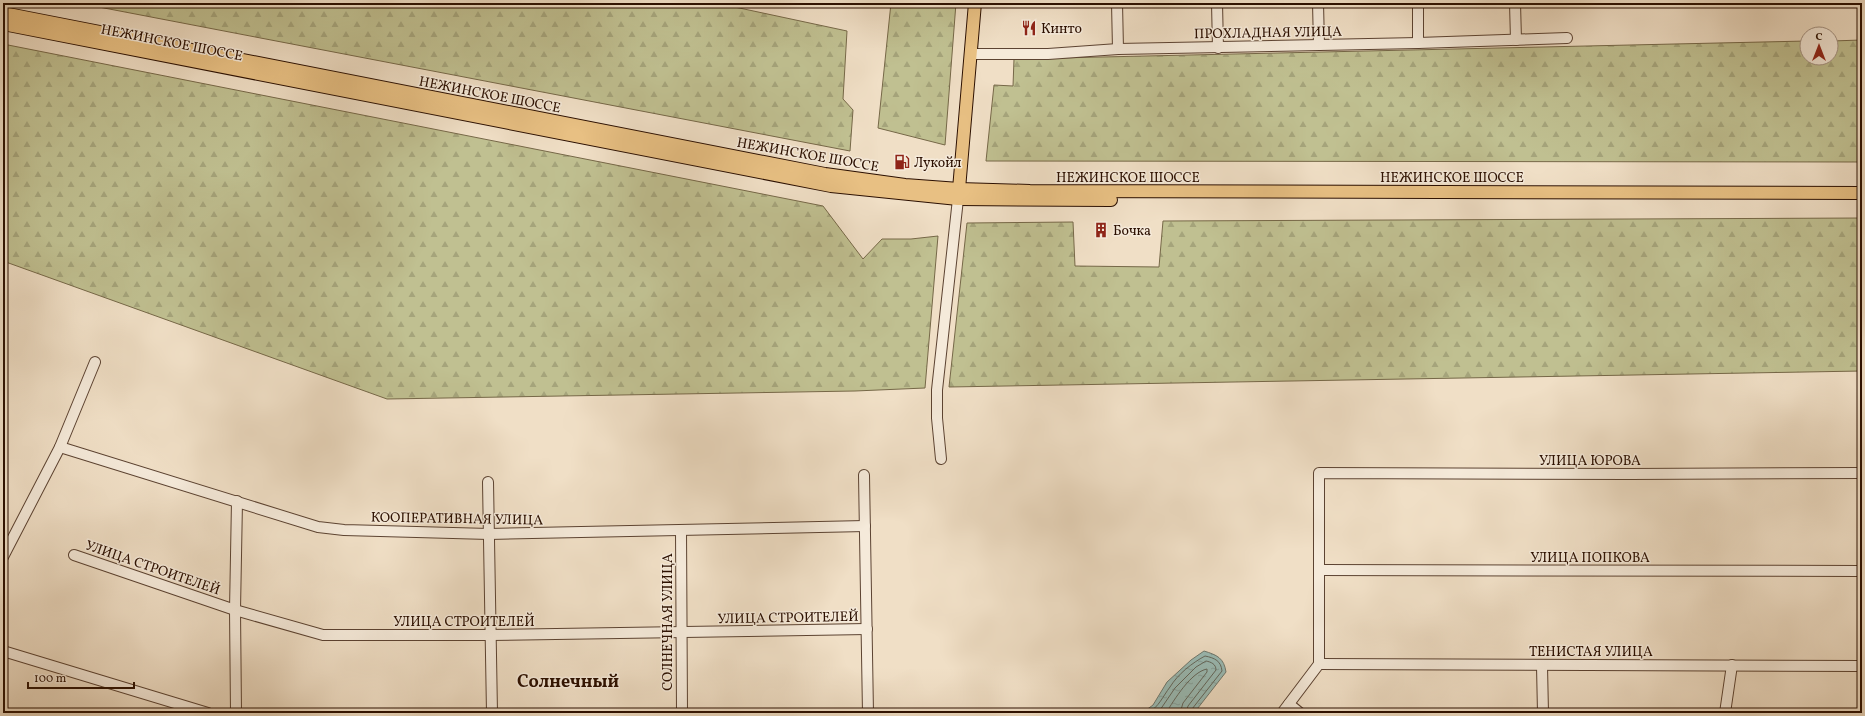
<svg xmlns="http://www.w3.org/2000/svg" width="1865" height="716" viewBox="0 0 1865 716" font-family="Vollkorn,serif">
  <defs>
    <pattern id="forest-firs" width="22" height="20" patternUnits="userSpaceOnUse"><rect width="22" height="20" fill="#c0c091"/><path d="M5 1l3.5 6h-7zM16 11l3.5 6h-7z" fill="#a5a47b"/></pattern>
    <pattern id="water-ripples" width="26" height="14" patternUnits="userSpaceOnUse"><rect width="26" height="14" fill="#9abcb6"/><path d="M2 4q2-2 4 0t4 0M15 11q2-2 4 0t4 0" fill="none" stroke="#85a09b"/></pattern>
  </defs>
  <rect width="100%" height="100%" fill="#f0dfc6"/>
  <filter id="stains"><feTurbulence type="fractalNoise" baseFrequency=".005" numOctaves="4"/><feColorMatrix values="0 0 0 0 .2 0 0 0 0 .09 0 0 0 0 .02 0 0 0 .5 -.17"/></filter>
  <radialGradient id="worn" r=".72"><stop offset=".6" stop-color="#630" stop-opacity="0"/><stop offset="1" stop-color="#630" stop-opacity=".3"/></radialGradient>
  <g fill="url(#forest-firs)" stroke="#766848">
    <polygon points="78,3 716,3 847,31 843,99 853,110 850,151"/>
    <polygon points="891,3 956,3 945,145 878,128"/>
    <polygon points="1862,40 1862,162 986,161 994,85 1013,86 1014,59 1807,41 1807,58 1831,58 1831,41"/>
    <polygon points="3,44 823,206 863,259 882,239 911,239 938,236 925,388 855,391 387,399 3,261"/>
    <polygon points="1862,218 1862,371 949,387 967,223 1073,222 1075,266 1159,267 1163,221"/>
  </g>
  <path fill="url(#water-ripples)" stroke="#6e776d" d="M1204 651C1217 655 1224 658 1226 672L1194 713H1142L1153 705 1167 682 1191 660Z"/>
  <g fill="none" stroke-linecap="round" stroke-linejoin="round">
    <g stroke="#62665b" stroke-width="1">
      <path d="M1148 713C1159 707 1163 696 1170 687 1178 674 1192 663 1205 656 1215 658 1221 661 1222 671L1192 709 1191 713"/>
      <path d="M1158 713 1175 688 1196 667 1206 661C1211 662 1216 664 1216 670L1188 706 1186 713"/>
      <path d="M1166 713C1174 700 1191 672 1207 669V672L1183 703 1180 713"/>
    </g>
    <g stroke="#5c4332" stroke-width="12">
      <g id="minor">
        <polyline points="1117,3 1118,49"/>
        <polyline points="1217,3 1218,48"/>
        <polyline points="1318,3 1319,45"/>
        <polyline points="1418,3 1418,43"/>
        <polyline points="1515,3 1516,40"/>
        <polyline points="970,54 1048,54 1118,49 1418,43 1567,38"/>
        <polyline points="60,447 318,527 344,530 489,534 865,526"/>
        <polyline points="941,459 937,418 937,390 958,199"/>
        <polyline points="864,475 868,713"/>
        <polyline points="488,482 492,713"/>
        <polyline points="681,530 682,713"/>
        <polyline points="74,555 235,610 323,635 490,635 867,629"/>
        <polyline points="3,557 60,447 95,362"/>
        <polyline points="1319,570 1862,571"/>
        <polyline points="3,651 208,713"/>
        <polyline points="1319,664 1862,666"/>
        <polyline points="1542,666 1543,713"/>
        <polyline points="1289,704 1300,713"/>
        <polyline points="236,713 235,610 237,501"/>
        <polyline points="1282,713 1319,664 1319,473 1630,474 1862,473"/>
        <polyline points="1725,713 1732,665"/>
      </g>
    </g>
    <g stroke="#2b0f00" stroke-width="14">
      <g id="major">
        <polyline points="3,13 825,174 905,185 959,189 1030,191 1862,193"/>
        <polyline points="3,24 831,186 958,199 1111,200"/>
        <polyline points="959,189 975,3"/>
      </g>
    </g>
    <use href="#minor" stroke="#f5eada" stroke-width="10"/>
    <use href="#major" stroke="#e8c083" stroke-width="12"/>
  </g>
  <defs>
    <g id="restaurant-bare" transform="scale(1.2)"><path d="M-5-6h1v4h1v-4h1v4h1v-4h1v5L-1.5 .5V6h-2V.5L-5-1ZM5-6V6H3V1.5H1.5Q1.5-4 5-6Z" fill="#8f2418" stroke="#f5eada" stroke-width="2.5" paint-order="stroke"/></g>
    <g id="fuel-bare" transform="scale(1.2)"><path d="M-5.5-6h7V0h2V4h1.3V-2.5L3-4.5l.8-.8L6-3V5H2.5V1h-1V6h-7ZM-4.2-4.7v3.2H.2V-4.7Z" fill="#8f2418" stroke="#f5eada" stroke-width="2.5" paint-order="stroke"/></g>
    <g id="building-bare" transform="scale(1.2)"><path d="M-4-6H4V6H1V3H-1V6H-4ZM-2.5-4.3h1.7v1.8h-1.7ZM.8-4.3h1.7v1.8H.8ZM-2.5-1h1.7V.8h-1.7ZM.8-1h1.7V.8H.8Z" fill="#8f2418" stroke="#f5eada" stroke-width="2.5" paint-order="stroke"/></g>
  </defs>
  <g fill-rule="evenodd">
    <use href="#restaurant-bare" x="1029" y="28"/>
    <use href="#fuel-bare" x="902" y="162"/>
    <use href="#building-bare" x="1101" y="230"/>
  </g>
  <g text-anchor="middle" stroke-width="3" stroke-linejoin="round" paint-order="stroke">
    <g font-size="14" fill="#2b0f00" stroke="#f5eada" text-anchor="start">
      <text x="1041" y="33">Кинто</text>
      <text x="914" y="167">Лукойл</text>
      <text x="1113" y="235">Бочка</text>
    </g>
    <g font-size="14" fill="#2b0f00" stroke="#f5eada">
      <text transform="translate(1268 32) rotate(-1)" y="5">ПРОХЛАДНАЯ УЛИЦА</text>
      <text transform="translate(172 42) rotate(11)" y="5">НЕЖИНСКОЕ ШОССЕ</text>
      <text transform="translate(490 94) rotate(11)" y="5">НЕЖИНСКОЕ ШОССЕ</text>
      <text transform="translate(808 154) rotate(10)" y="5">НЕЖИНСКОЕ ШОССЕ</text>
      <text x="1128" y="182">НЕЖИНСКОЕ ШОССЕ</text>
      <text x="1452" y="182">НЕЖИНСКОЕ ШОССЕ</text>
      <text x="1590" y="465">УЛИЦА ЮРОВА</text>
      <text transform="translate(457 518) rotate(1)" y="5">КООПЕРАТИВНАЯ УЛИЦА</text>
      <text x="1590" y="562">УЛИЦА ПОПКОВА</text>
      <text transform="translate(153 567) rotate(19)" y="5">УЛИЦА СТРОИТЕЛЕЙ</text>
      <text transform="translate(788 617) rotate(-1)" y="5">УЛИЦА СТРОИТЕЛЕЙ</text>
      <text x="464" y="626">УЛИЦА СТРОИТЕЛЕЙ</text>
      <text transform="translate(667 622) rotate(-90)" y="5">СОЛНЕЧНАЯ УЛИЦА</text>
      <text x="1591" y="656">ТЕНИСТАЯ УЛИЦА</text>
    </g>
    <g font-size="18" font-weight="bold" fill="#2b0f00" stroke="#f5eada">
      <text x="568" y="687">Солнечный</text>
    </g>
  </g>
  <rect width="1865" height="716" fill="none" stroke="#f0dfc6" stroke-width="16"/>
  <rect x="4" y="4" width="1857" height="708" fill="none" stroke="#2b0f00" stroke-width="2"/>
  <rect x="8" y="8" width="1849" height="700" fill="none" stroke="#2b0f00"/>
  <g transform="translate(1819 46)"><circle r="19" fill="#f5eada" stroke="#a49283"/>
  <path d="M0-3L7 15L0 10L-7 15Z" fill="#8f2418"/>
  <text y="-6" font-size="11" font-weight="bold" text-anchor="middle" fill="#2b0f00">С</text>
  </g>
  <path d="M28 682v6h106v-6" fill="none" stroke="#2b0f00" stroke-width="2"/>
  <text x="34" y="682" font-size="12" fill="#2b0f00" stroke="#f5eada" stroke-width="3" paint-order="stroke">100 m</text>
  <rect width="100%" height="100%" filter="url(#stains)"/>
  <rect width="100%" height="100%" fill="url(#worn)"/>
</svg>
